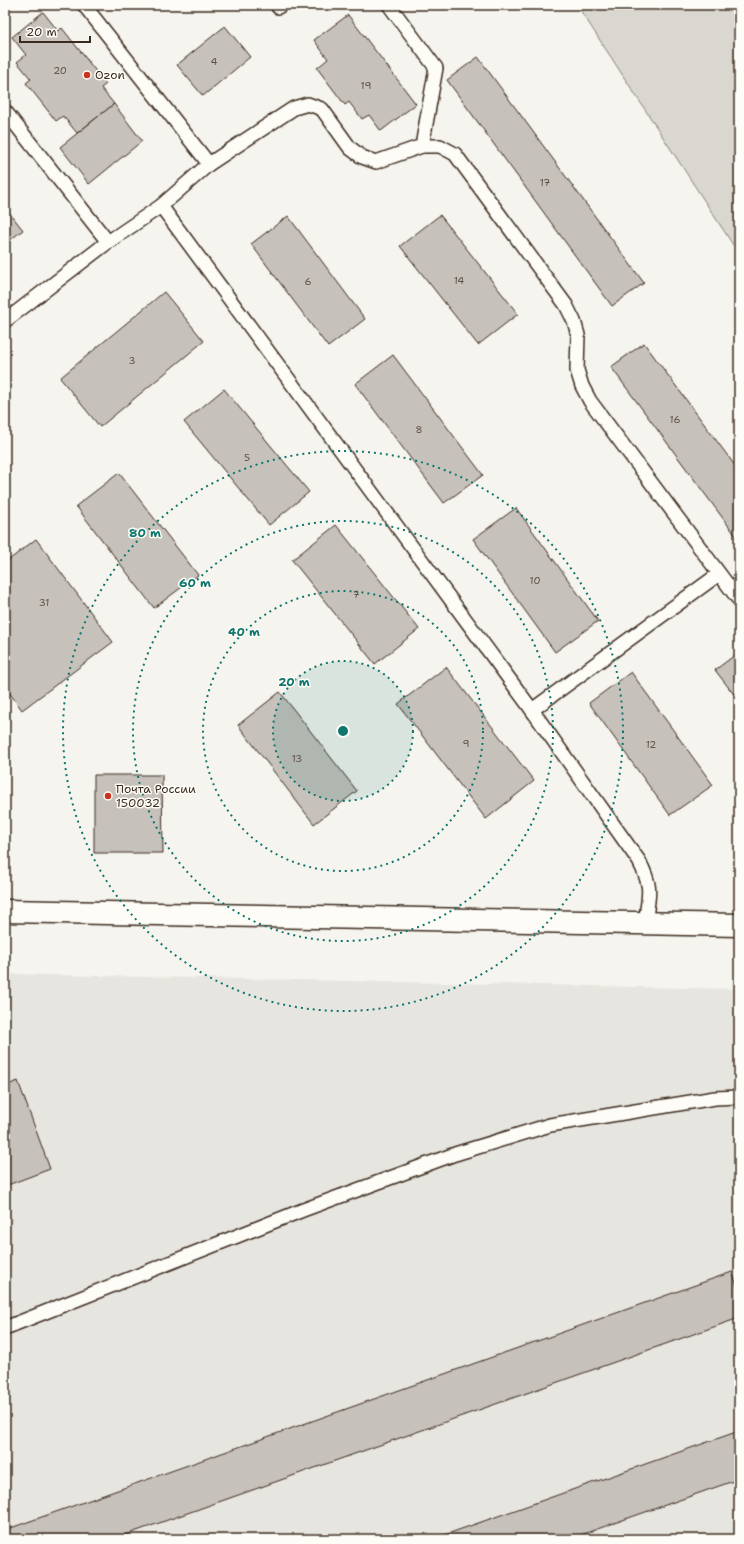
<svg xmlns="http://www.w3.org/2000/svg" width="744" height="1544" viewBox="0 0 744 1544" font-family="'Shantell Sans',sans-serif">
  <rect width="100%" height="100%" fill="#f5f4ee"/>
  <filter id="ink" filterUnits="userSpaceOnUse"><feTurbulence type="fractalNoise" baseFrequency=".025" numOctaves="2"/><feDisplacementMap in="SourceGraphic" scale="8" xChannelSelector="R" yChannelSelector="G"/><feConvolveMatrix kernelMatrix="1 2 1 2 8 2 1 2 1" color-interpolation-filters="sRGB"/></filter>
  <g filter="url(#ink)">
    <polygon fill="#e7e5df" points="5,974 739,989 739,1539 5,1539"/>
    <polygon fill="#dad6d0" stroke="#8a8077" points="577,5 739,5 739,254"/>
    <g fill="#c7c1bb" stroke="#3b2a1e">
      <polygon points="43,12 58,31 62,28 106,84 101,88 114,104 77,133 63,116 56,121 26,83 31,79 17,62 26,55 12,37"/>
      <polygon points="348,15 416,104 381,131 369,115 362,119 349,102 345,105 317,68 328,59 314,40"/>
      <polygon points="225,26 250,57 203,96 177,65"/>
      <polygon points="478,57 644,283 612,306 447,80"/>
      <polygon points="114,104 142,141 89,184 60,147"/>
      <polygon points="5,207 23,230 5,244"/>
      <polygon points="440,215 518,314 478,345 400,246"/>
      <polygon points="288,216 365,319 328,347 251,244"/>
      <polygon points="164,292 204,341 100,427 60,378"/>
      <polygon points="644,343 739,471 739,540 611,367"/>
      <polygon points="393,355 483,475 444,503 355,384"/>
      <polygon points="224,389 309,492 269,525 184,422"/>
      <polygon points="119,473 198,575 154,608 76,506"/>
      <polygon points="516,508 598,621 555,652 473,539"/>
      <polygon points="336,525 419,629 375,664 292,560"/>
      <polygon points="36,539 113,642 22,710 5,687 5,563"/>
      <polygon points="739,652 739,701 715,670"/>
      <polygon points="446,667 534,781 486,819 398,704"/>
      <polygon points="631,672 713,785 670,815 589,703"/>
      <polygon points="280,692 357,791 314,824 238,725"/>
      <polygon points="94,775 162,775 163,853 94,853"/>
      <polygon points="18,1081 50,1169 5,1186 5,1086"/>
      <polygon points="732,1272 739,1291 739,1318 114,1539 5,1539 5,1530"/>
      <polygon points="739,1431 739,1479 569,1539 433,1539"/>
    </g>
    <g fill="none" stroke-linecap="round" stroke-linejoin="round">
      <g stroke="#3b2a1e" stroke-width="16">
        <g id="service">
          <polyline points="84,5 209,164"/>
          <polyline points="389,5 436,68 422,146"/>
          <polyline points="278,7 281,5"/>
          <polyline points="5,111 108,242"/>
          <polyline points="161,206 532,710 719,574"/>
          <polyline points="5,321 108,242 161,206 209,164 294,108 308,104 322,109 350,148 362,157 376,162 422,146 440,146 455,154 566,305 574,321 578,335 577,370 582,386 590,401 739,600"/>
          <path d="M532 710 639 861C653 888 649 893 645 923"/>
          <polyline points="5,1328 303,1210 455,1154 550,1125 715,1098 739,1097"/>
        </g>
      </g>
      <g stroke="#3b2a1e" stroke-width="25">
        <polyline id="minor" points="5,911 739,925"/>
      </g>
      <use href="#service" stroke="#fdfcf7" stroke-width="13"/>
      <use href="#minor" stroke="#fdfcf7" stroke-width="22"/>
    </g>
  </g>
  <circle cx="343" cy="731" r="70" fill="#0f766e" fill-opacity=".12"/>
  <g fill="none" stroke="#0f766e" stroke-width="2" stroke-dasharray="2 4">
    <circle cx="343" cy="731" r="70"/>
    <circle cx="343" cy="731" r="140"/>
    <circle cx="343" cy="731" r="210"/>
    <circle cx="343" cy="731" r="280"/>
  </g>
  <g fill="#c8321e" stroke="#fdfcf7" stroke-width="1.5">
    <circle cx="87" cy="75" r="4"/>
    <circle cx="108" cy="796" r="4"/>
  </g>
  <g text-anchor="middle" stroke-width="3" stroke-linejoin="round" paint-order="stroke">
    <g font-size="10" fill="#5e5045">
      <text x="214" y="65">4</text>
      <text x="60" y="74">20</text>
      <text x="366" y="89">19</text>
      <text x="545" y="186">17</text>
      <text x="459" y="284">14</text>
      <text x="308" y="285">6</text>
      <text x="132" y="364">3</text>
      <text x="675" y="423">16</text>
      <text x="419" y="433">8</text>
      <text x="247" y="461">5</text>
      <text x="535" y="584">10</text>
      <text x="356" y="598">7</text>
      <text x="44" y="606">31</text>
      <text x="466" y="747">9</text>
      <text x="651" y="748">12</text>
      <text x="297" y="762">13</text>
    </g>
    <g font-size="12" fill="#3b2a1e" stroke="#fdfcf7" text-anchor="start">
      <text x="95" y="79">Ozon</text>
      <text x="116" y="793">Почта России<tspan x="116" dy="14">150032</tspan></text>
    </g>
  </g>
  <circle cx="343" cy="731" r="6" fill="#0f766e" stroke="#fdfcf7" stroke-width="2"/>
  <g font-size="12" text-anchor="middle" font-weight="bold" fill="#0f766e" stroke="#fdfcf7" stroke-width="3" stroke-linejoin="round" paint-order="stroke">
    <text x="145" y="537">80 m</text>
    <text x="195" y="587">60 m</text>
    <text x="244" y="636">40 m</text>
    <text x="294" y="686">20 m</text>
  </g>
  <rect width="744" height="1544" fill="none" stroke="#fdfcf7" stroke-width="20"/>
  <rect x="10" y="10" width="724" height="1524" fill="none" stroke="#3b2a1e" stroke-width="1.5" filter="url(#ink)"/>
  <path d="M20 36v6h70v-6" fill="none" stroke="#3b2a1e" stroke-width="2"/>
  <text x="26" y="36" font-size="12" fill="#3b2a1e" stroke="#fdfcf7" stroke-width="3" paint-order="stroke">20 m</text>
</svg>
